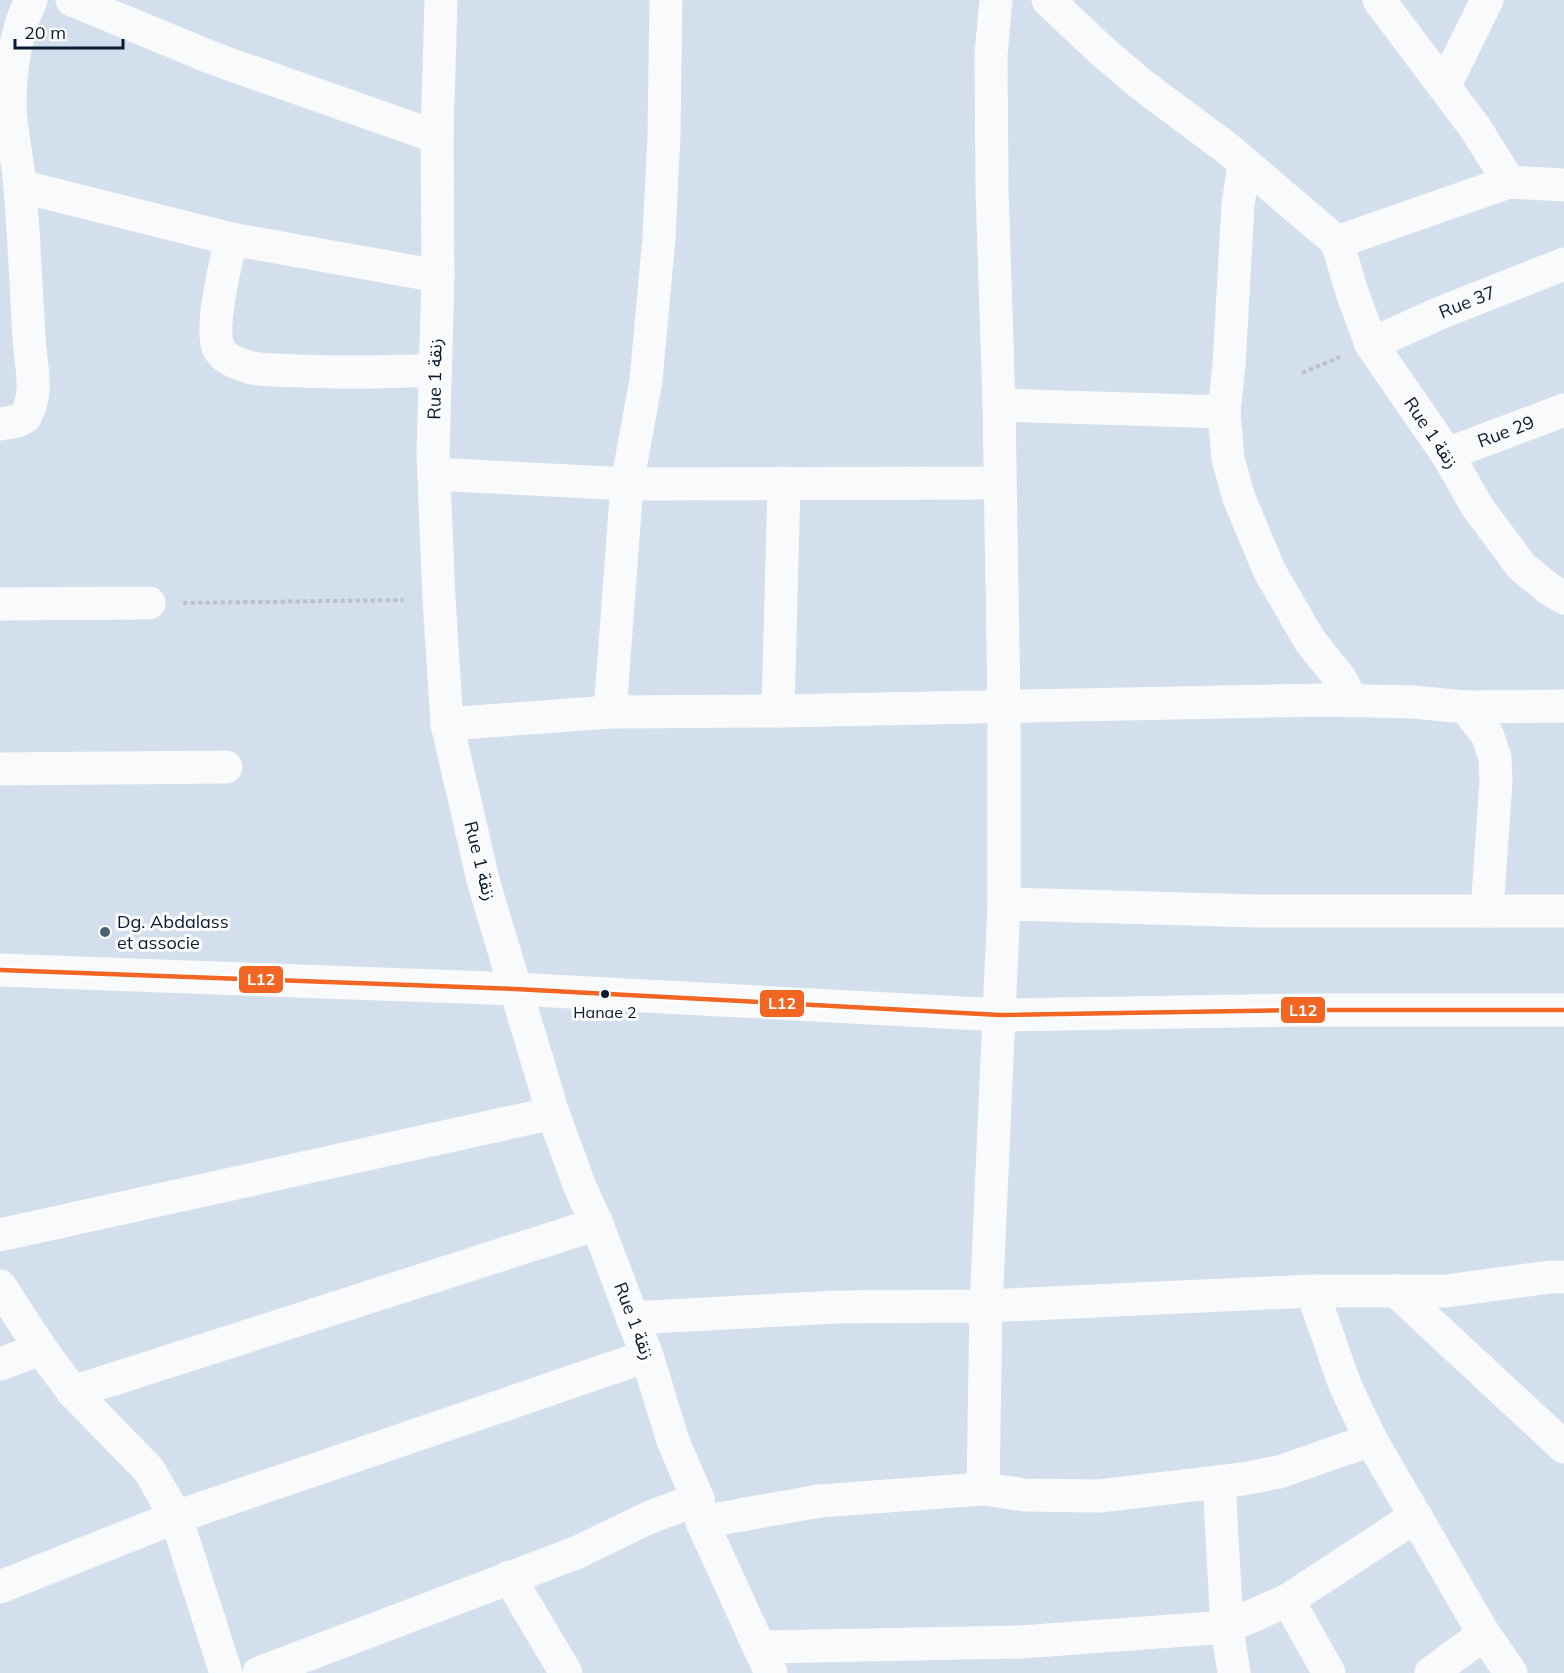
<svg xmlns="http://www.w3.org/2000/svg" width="1564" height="1673" viewBox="0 0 1564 1673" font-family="Mulish,'Noto Sans Arabic',sans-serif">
  <rect width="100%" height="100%" fill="#d4dfee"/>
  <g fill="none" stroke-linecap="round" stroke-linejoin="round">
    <g stroke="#bcc2c9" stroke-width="4" stroke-dasharray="4.5 3" stroke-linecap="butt">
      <polyline points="1302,373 1340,357"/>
      <polyline points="183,603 403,600"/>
    </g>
    <g stroke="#f9fafc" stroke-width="33">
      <polyline points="72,0 215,59 437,137"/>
      <polyline points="441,0 437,137 438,276 433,454 439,599 447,724 484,884 553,1113 580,1187 597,1224 647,1356 673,1441 698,1499 702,1522 771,1673"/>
      <polyline points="1048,0 1102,51 1142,85 1228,149 1337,242"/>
      <polyline points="1379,0 1476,129 1509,182"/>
      <polyline points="1445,85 1487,0"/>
      <polyline points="1244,163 1238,205 1229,365 1224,412 1228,459 1239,498 1269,570 1310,641 1340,678 1352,701"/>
      <polyline points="20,186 231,239 438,276"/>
      <path d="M231 239C226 263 210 325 218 347 223 359 240 365 252 368 268 371 286 370 302 371 346 373 390 372 434 370"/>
      <polyline points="1337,242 1352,292 1371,344 1447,454 1478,508 1522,567 1548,588 1564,598"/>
      <polyline points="1337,242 1509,182 1564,185"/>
      <path id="s1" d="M1371 344 1440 313 1564 264"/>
      <polyline points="999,405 1224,412"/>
      <path d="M0 424 18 421 25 417C40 391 30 365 29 337 26 287 24 237 20 187 18 160 11 133 10 106 10 70 15 33 31 0"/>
      <path id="s2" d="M1447 454 1564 410"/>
      <polyline points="434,474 627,484 999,483"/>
      <polyline points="0,604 149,603"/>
      <polyline points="1465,707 1487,734 1495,758 1496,781 1487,911"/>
      <polyline points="778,711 784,483"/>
      <polyline points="610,712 627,484 646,380 659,238 664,134 666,0"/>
      <polyline points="447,724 610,712 778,711 1324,700 1414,702 1465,707 1564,706"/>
      <polyline points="0,769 226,767"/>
      <polyline points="1004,904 1259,911 1564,911"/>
      <polyline points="0,970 515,989 1000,1015 1300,1010 1564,1010"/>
      <polyline points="0,1235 553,1113"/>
      <polyline points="0,1286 41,1349 73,1392 149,1470 176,1517 226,1673"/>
      <polyline points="1312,1291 1345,1385 1371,1440 1484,1634 1511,1673"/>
      <polyline points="1396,1291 1564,1447"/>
      <polyline points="632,1318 836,1307 986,1306 1312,1291 1446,1291 1550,1277 1564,1277"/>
      <polyline points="0,1364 41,1349"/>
      <polyline points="73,1392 597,1224"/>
      <polyline points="1219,1482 1227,1627 1234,1673"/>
      <polyline points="983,1489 986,1306 1004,904 1004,707 999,405 992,189 991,55 996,0"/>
      <polyline points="702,1522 819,1501 983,1489 1025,1495 1099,1496 1243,1479 1279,1472 1371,1440"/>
      <polyline points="509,1577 566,1673"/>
      <polyline points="0,1587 176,1517 647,1356"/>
      <polyline points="1288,1600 1329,1673"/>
      <polyline points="759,1647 1021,1642 1227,1627 1288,1600 1416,1516"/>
      <polyline points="259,1673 578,1552 648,1518 698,1499"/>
      <polyline points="1431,1673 1484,1634"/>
    </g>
    <g stroke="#fcfdfc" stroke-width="9">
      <polyline id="bus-1" points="0,970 515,989 1000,1015 1300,1010 1564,1010"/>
    </g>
    <use href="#bus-1" stroke="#f26522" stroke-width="4.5"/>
  </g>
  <circle fill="#4f6074" stroke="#fcfdfc" stroke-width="2" cx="105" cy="932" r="6"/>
  <circle fill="#081b32" stroke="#fcfdfc" stroke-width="2" cx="605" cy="994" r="5"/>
  <g text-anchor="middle" stroke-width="6" stroke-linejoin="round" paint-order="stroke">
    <g font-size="16" fill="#081b32" stroke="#fcfdfc">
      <text x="605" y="1018">Hanae 2</text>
    </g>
    <g font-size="18" fill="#081b32" stroke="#fcfdfc">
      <text dy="6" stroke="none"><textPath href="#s1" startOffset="105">Rue 37</textPath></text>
      <text transform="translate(435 379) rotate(-89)" y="6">Rue 1 زنقة</text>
      <text dy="6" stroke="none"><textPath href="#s2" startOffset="63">Rue 29</textPath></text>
      <text transform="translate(1431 433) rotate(56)" y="6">Rue 1 زنقة</text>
      <text transform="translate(480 861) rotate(76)" y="6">Rue 1 زنقة</text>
      <text transform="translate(634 1321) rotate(69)" y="6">Rue 1 زنقة</text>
    </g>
    <g font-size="18" fill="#081b32" stroke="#fcfdfc" text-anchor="start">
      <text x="117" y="928">Dg. Abdalass<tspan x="117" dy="21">et associe</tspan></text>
    </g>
  </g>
  <g stroke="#fcfdfc" stroke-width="2">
    <rect x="238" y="965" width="46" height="29" rx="6" fill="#f26522"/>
    <rect x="759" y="989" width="46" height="29" rx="6" fill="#f26522"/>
    <rect x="1280" y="996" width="46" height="28" rx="6" fill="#f26522"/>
  </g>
  <g font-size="16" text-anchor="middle" font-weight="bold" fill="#fff">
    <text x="261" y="985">L12</text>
    <text x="782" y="1009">L12</text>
    <text x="1303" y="1016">L12</text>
  </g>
  <path d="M15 39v9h108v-9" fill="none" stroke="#081b32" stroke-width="3"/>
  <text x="24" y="39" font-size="18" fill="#081b32" stroke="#fcfdfc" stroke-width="4.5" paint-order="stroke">20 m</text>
</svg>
